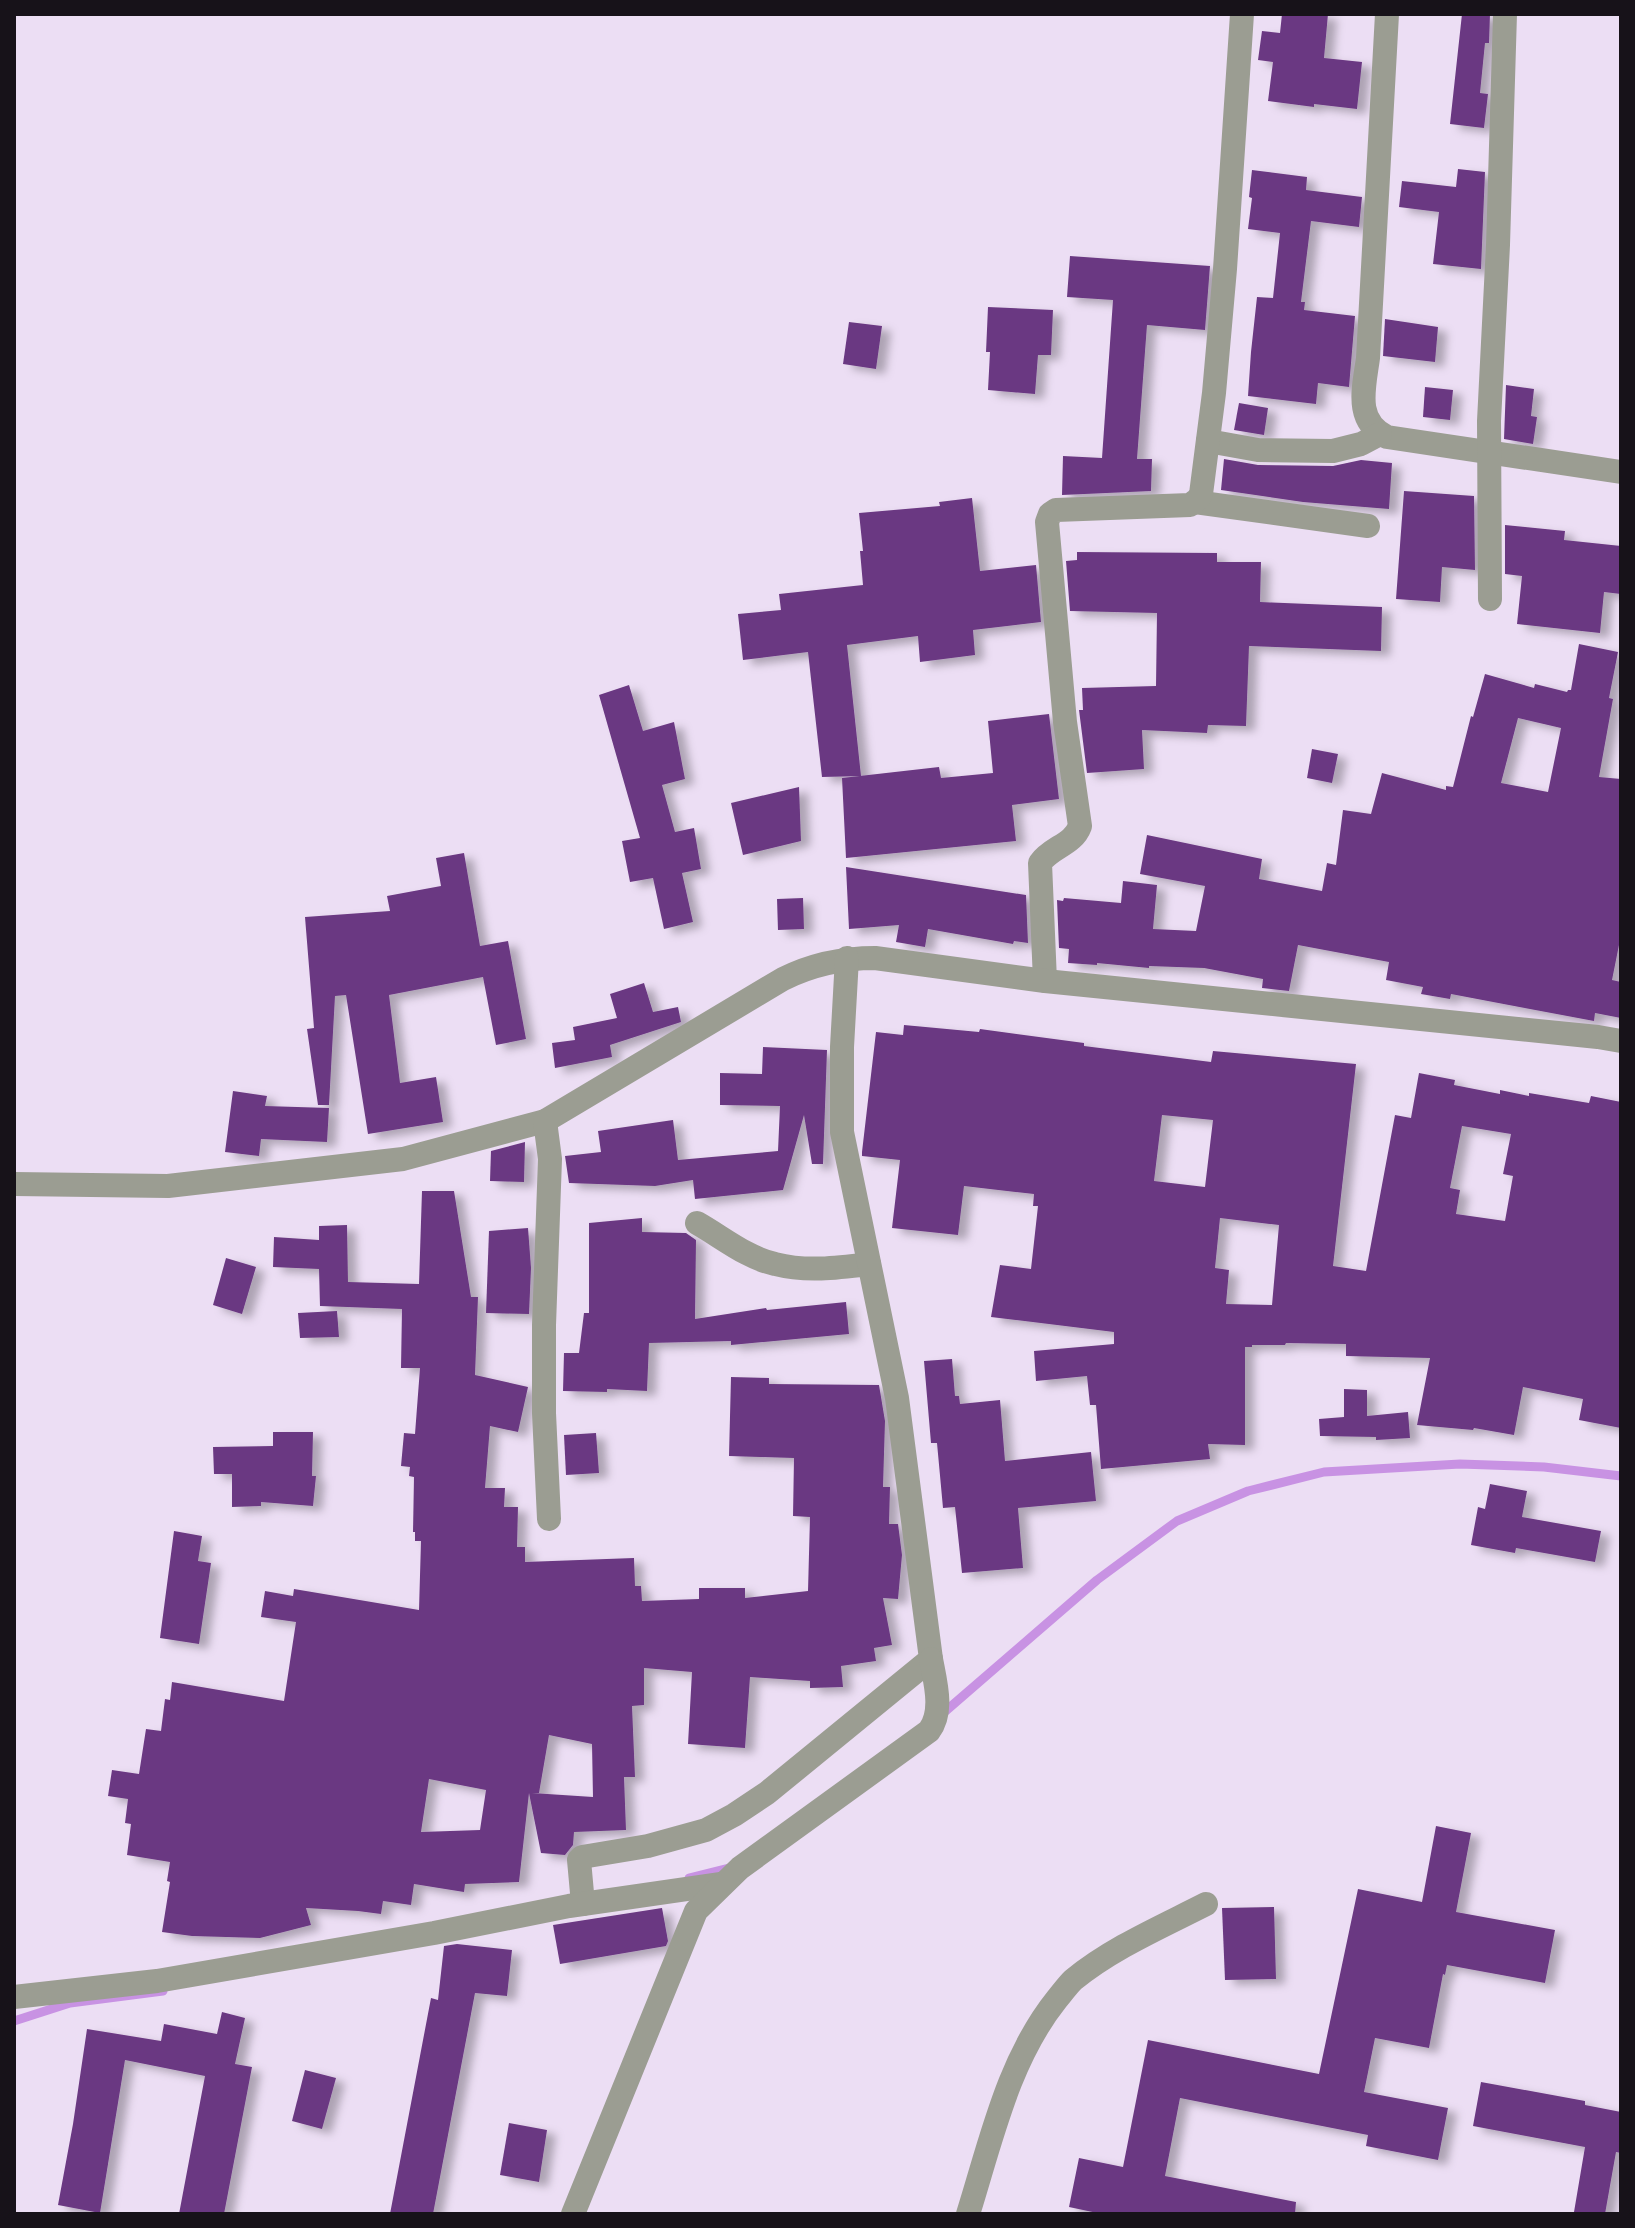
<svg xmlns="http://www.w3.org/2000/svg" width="1635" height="2228" viewBox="0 0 1635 2228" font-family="Helvetica,sans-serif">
  <defs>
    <filter id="shadow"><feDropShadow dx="9" dy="5" stdDeviation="4" flood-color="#0004"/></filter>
  </defs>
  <rect width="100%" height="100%" fill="#ecdef4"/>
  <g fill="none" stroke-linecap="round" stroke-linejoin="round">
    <g stroke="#c892e3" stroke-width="9">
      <polyline points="941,1715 1097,1580 1177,1521 1248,1491 1324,1472 1460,1464 1544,1467 1621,1476"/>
      <polyline points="689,1878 729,1868"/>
      <polyline points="14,2021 70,2003 163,1991"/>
    </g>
  </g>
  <g fill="#6b3882" fill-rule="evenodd" filter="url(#shadow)">
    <polygon points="1282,14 1328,14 1324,58 1362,62 1357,109 1314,104 1314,107 1268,101 1273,62 1258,60 1262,31 1280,33"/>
    <polygon points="1462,14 1490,14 1489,43 1485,43 1480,93 1488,94 1484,128 1450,124"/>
    <polygon points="1458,169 1485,172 1481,269 1433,264 1439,212 1399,207 1402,181 1456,187"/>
    <polygon points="1252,170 1307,177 1306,190 1362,197 1359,227 1311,221 1301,302 1305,302 1304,310 1355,316 1349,387 1318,383 1316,404 1248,396 1251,352 1257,297 1273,298 1280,233 1248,229 1252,198 1249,197"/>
    <polygon points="1070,256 1210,266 1205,330 1147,325 1137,459 1152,459 1151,491 1062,495 1063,456 1102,458 1113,300 1067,297"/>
    <polygon points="988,307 1053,310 1051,355 1038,355 1035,394 988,390 990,352 986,352"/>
    <polygon points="1385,319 1438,327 1435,362 1383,356"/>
    <polygon points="849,322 882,326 876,369 843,364"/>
    <polygon points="1506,385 1534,389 1531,416 1537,417 1533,444 1504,439"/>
    <polygon points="1425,387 1453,390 1450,420 1423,417"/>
    <polygon points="1239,403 1268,408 1264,435 1234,430"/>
    <polygon points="1224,459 1258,465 1333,466 1361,460 1392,463 1389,509 1303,502 1221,490"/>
    <polygon points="1404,491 1474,496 1475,570 1442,567 1440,602 1396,599"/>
    <polygon points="972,498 980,571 1036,565 1041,622 973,630 975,655 920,662 918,636 847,645 861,776 822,777 808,652 743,660 738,614 781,610 779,594 863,585 860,551 863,551 859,513 940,506 939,502"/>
    <polygon points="1505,525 1565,531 1564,540 1621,546 1621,594 1604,592 1600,633 1517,624 1522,576 1505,574"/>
    <polygon points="1077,552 1217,553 1217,562 1261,562 1260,602 1382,607 1381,651 1249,646 1246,726 1208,725 1207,733 1142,730 1144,769 1087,773 1079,710 1083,710 1082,688 1156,686 1157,613 1070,611 1066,561 1077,560"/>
    <path d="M1579 644 1618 652 1609 698 1613 699 1599 777 1621 779V935L1612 980 1621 982V1018L1595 1013 1594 1021 1451 994 1450 999 1421 994 1423 987 1386 980 1389 962 1298 945 1289 991 1262 988 1263 979 1204 968 1149 966V968L1097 963V965L1068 963 1069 949 1059 948 1057 900 1063 901 1064 898 1121 903 1123 881 1157 885 1153 929 1196 931 1205 886 1140 874 1147 835 1262 859 1259 879 1322 891 1327 863 1336 865 1343 810 1371 814 1382 773 1446 790V786L1453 787 1471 716 1473 717 1485 674 1534 688 1535 684 1567 692 1568 690H1571ZM1518 718 1561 728 1548 792 1501 783Z"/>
    <polygon points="629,685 643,731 674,722 685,779 662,785 675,832 694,828 701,869 682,873 693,922 664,929 653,878 630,882 622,841 640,838 599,695"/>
    <polygon points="1049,714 1059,799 1012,805 1016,841 846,858 842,778 939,767 941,778 993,773 988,721"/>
    <polygon points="1312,749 1338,754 1332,783 1307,778"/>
    <polygon points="799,787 801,841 743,855 731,803"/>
    <polygon points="464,853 480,946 508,941 526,1039 496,1045 483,977 389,995 400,1083 436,1077 443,1122 368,1134 346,995 335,996 329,1105 318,1105 307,1029 314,1028 305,917 390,911 387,896 441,886 436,858"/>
    <polygon points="846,867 1026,895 1028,943 1014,941 1013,944 928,929 925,947 896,942 899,925 849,929"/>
    <polygon points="803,898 804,929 778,930 777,899"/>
    <polygon points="644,983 653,1012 678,1007 681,1022 610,1045 612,1057 555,1068 552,1043 575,1040 573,1027 617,1018 610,994"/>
    <path d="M904 1025 979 1032 980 1029 1084 1043V1046L1211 1062 1213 1051 1356 1064 1333 1266 1366 1271 1395 1115 1411 1118 1419 1073 1455 1080 1454 1085 1500 1094V1090L1529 1096V1093L1589 1103 1591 1096 1621 1102V1428L1579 1420 1583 1399 1523 1387 1514 1435 1474 1428 1473 1430 1417 1425 1430 1358 1346 1356V1344L1286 1343 1285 1345H1252V1347H1245V1445L1208 1444 1210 1459 1101 1469 1096 1405H1090L1087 1376 1036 1381 1034 1351 1114 1344V1332L991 1317 1000 1265 1031 1269 1038 1206H1033L1034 1194 964 1186 958 1235 892 1228 900 1160 862 1156V1152L876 1032 903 1035ZM1162 1115 1213 1120 1205 1187 1154 1181ZM1462 1126 1511 1134 1503 1174 1513 1176 1505 1221 1456 1214 1460 1190 1450 1188ZM1220 1218 1279 1225 1272 1305 1226 1304 1229 1270 1215 1268Z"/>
    <polygon points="763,1047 827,1050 823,1164 812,1164 804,1115 783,1190 695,1199 693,1180 655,1186 569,1183 565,1156 601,1152 598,1131 673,1120 678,1160 778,1151 780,1106 720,1105 720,1073 762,1074"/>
    <polygon points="233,1091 267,1096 265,1106 329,1108 327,1142 261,1139 259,1156 225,1152"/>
    <polygon points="525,1142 524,1182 490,1181 491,1151"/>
    <path d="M422 1191H454L471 1297H478L475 1375 528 1387 518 1432 490 1426 485 1488H505L504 1507H518L517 1547H525V1562L634 1558 635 1586H641L642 1601 699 1599V1588H745V1598L808 1591 810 1517 793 1516 794 1458 729 1456 731 1377 769 1378V1384L879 1385 885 1421 883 1487H890L889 1524H898L902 1555 898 1599 883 1598 892 1645 874 1648 876 1661 841 1666 843 1687 810 1688V1681L750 1677 745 1748 688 1744 692 1672 644 1668V1705L632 1706 635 1777H624L626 1830 574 1832 573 1845 565 1855 541 1853 529 1793 519 1882 465 1884 464 1892 414 1884 411 1905 383 1901 381 1914 358 1911 306 1908 311 1925 260 1938 192 1936 162 1932 170 1882 167 1881 170 1862 127 1855 131 1824 125 1823 128 1799 108 1796 112 1770 139 1774 146 1729 161 1731 165 1699 170 1700 172 1682 284 1701 296 1622 261 1617 265 1591 293 1596 294 1589 419 1610 421 1541H415V1532H413L414 1477 409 1476 410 1467 401 1466 404 1433 415 1434 420 1368H401L402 1309 320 1306 319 1269 273 1267 274 1237 319 1240V1226L347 1225 348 1282 419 1284ZM549 1735 592 1744 593 1797 532 1793H539ZM429 1779 486 1790 480 1830 421 1832Z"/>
    <polygon points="642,1218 642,1232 686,1233 696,1240 695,1319 766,1308 767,1310 846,1302 849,1334 731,1345 731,1341 649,1343 647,1391 607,1389 607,1392 563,1391 564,1353 579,1353 584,1313 589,1313 589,1223"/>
    <polygon points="528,1228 531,1268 529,1314 486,1313 489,1231"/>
    <polygon points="226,1258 256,1267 242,1314 213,1305"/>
    <polygon points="337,1311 339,1337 300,1338 298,1313"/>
    <polygon points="952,1359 955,1396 959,1396 960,1404 1000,1400 1005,1461 1091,1452 1096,1501 1018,1508 1023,1568 962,1573 955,1507 943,1508 937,1443 931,1443 924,1361"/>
    <polygon points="1344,1389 1367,1390 1367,1416 1408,1412 1410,1438 1376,1440 1376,1437 1320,1436 1319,1419 1344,1417"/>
    <polygon points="273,1432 313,1432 312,1476 316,1476 313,1506 261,1502 261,1506 232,1507 232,1474 214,1474 213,1447 273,1446"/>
    <polygon points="596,1433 599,1473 566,1475 564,1435"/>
    <polygon points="1490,1484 1527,1491 1522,1517 1601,1531 1595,1562 1516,1548 1515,1553 1471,1545 1478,1507 1485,1509"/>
    <polygon points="174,1531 202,1536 198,1561 211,1563 199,1644 160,1638"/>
    <polygon points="1436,1826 1471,1833 1456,1912 1555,1930 1545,1983 1447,1965 1445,1975 1443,1974 1429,2048 1375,2038 1364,2092 1448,2108 1438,2160 1366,2146 1368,2135 1180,2098 1165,2176 1296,2202 1295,2214 1102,2214 1069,2207 1079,2158 1123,2167 1148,2040 1319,2074 1358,1889 1422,1902"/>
    <polygon points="1274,1907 1276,1979 1225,1980 1222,1908"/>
    <polygon points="662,1908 668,1941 666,1946 560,1964 553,1925"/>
    <polygon points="457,1944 512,1950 507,1996 475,1993 433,2214 390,2214 431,1998 438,2000 444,1946"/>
    <polygon points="222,2012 245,2018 235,2064 252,2067 224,2214 179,2214 205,2076 125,2060 100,2213 58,2205 73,2124 87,2029 161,2041 164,2024 217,2034"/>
    <polygon points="305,2070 336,2078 322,2129 292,2121"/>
    <polygon points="1481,2082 1585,2101 1585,2105 1621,2112 1621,2153 1616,2152 1605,2214 1574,2212 1585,2147 1473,2126"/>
    <polygon points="509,2123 547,2130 539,2182 500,2175"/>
  </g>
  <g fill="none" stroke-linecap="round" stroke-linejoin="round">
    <g stroke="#9b9d92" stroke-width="24">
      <path d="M1387 14 1368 358C1364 388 1354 421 1387 437L1621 472"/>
      <polyline points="1208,441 1258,450 1333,451 1361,444 1380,434"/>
      <polyline points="1195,502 1368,526"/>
      <polyline points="1490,599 1489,421 1498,245 1505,14"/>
      <path d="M1045 981 1040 863C1051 847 1073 845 1080 826L1065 722 1047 522 1050 514 1056 510 1190 505 1198 499 1201 494 1214 393 1225 269 1242 14"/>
      <polyline points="14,1184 168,1186 403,1159 545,1121"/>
      <path d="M697 1223C722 1237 747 1258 775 1264 806 1272 837 1268 869 1264"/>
      <path d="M549 1519 544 1413V1325L550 1159 545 1121 783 979C813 964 842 958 875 958L1045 981 1598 1037 1621 1041"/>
      <polyline points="583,1904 579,1860 582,1857 648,1846 706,1830 734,1815 767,1793 931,1659 897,1398 842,1132 842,1047 847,958"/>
      <polyline points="14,1997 157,1981 434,1933 569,1906 721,1884"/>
      <path d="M573 2214 696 1911 740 1868 929 1731C944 1712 935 1681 931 1659"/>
      <path d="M968 2214C991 2141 1008 2060 1057 1999 1062 1993 1067 1986 1073 1980 1112 1948 1161 1927 1206 1904"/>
    </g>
  </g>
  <rect width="1635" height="2228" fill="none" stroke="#171219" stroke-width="32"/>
</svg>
